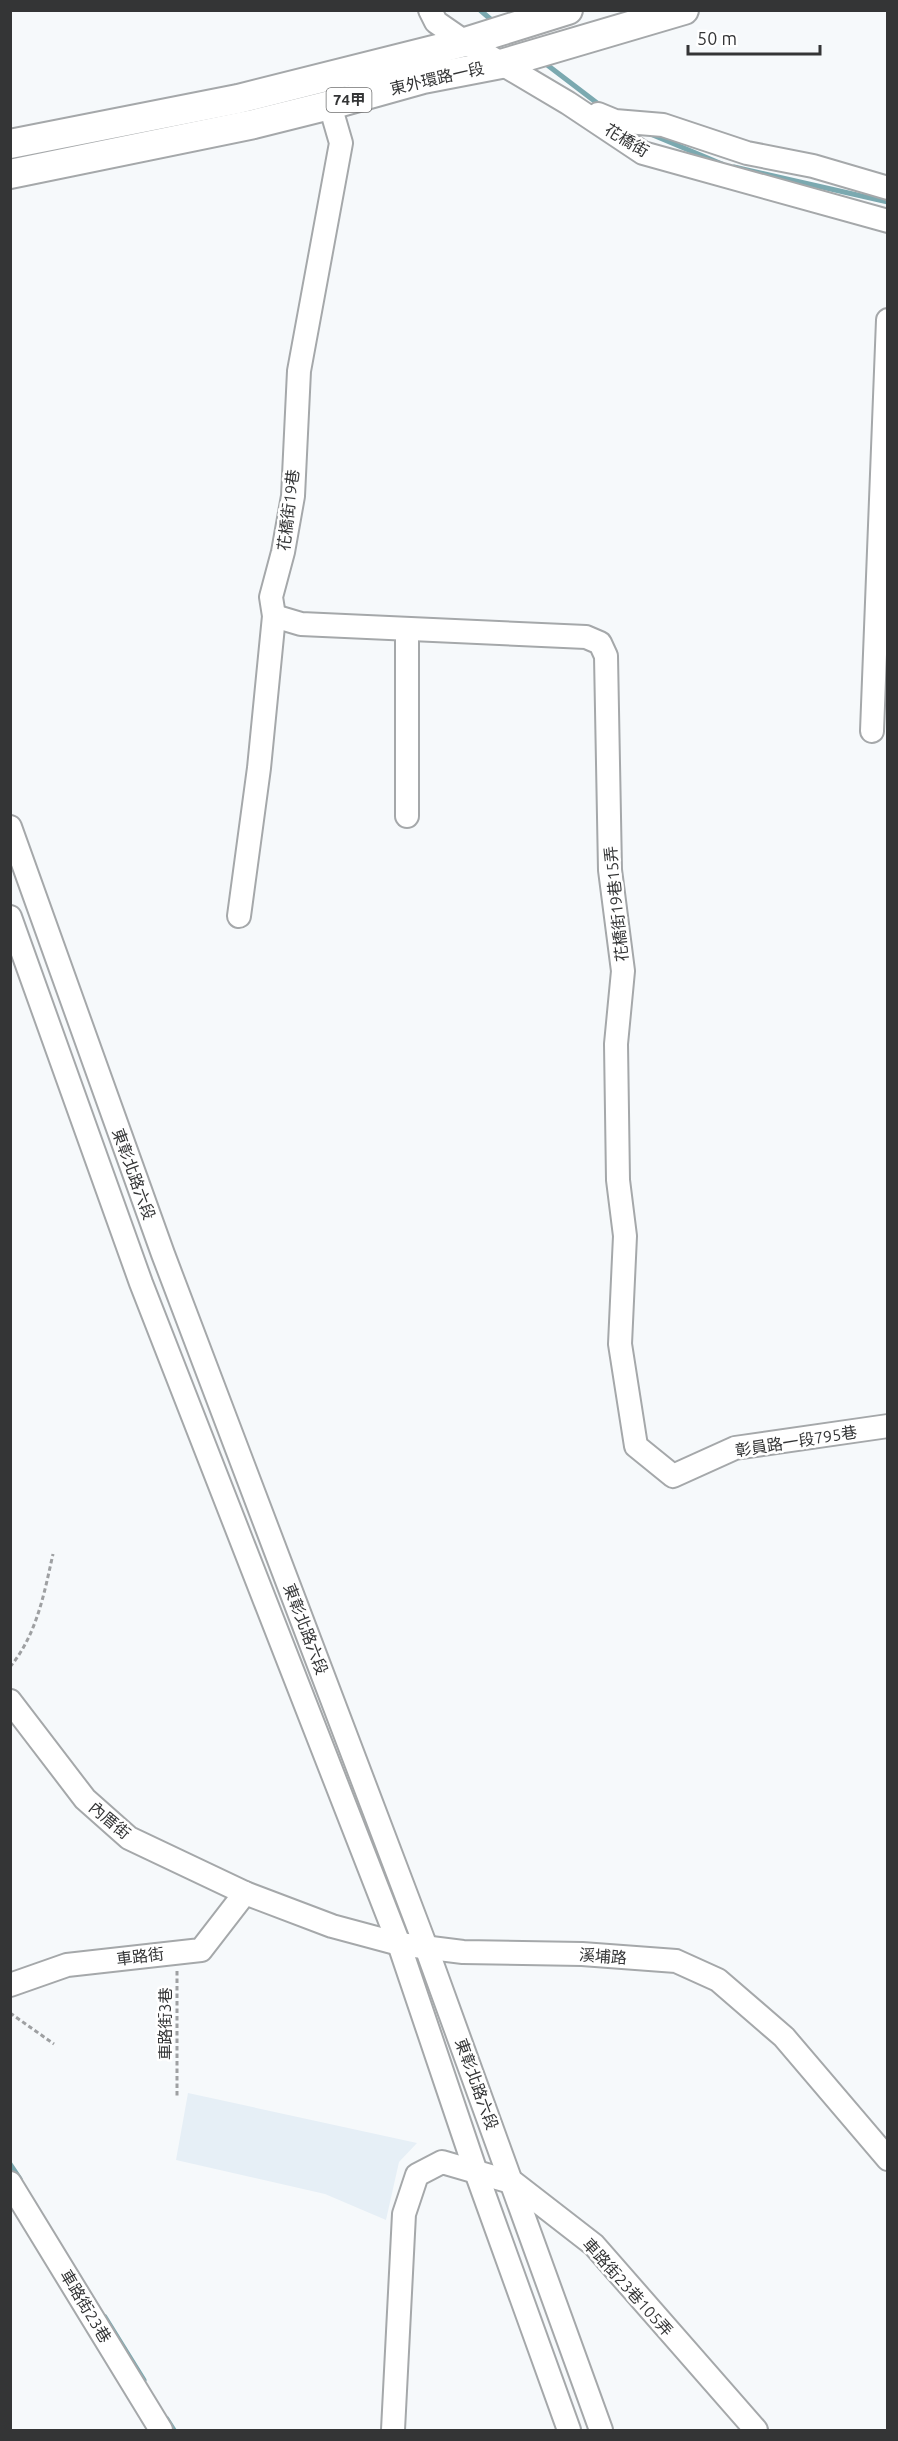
<svg xmlns="http://www.w3.org/2000/svg" width="898" height="2441" viewBox="0 0 898 2441" font-family="Ubuntu,'Noto Sans TC',sans-serif">
  <rect width="100%" height="100%" fill="#f6f9fb"/>
  <polygon fill="#e6eff6" points="188,2093 417,2143 399,2162 386,2220 325,2194 176,2160"/>
  <g fill="none" stroke-linecap="round" stroke-linejoin="round">
    <g stroke="#7ba9b0" stroke-width="5">
      <polyline points="480,10 495,23"/>
      <polyline points="542,61 601,106"/>
      <polyline points="648,133 722,164"/>
      <polyline points="734,167 888,202"/>
      <polyline points="10,2164 20,2179"/>
      <polyline points="105,2317 144,2380"/>
      <polyline points="167,2419 174,2430"/>
    </g>
    <g stroke="#a5a8aa" stroke-width="26">
      <g id="minor">
        <polyline points="430,10 436,22 465,42 568,103 643,153 888,221"/>
        <polyline points="598,114 615,121 663,125 747,153 813,166 888,188"/>
        <polyline points="274,616 301,624 586,637 600,643 606,656 610,870 623,971 616,1044 618,1180 625,1236 620,1344 636,1446 673,1476 735,1448 888,1426"/>
        <polyline points="872,731 888,320"/>
        <polyline points="407,816 407,629"/>
        <polyline points="10,827 163,1254 426,1947 601,2430"/>
        <polyline points="239,916 259,768 274,616 271,597 283,552 293,496 299,371 341,143 330,105"/>
        <polyline points="10,917 141,1283 399,1944 476,2172 569,2430"/>
        <polyline points="10,1701 85,1799 129,1838 245,1893 332,1926 399,1944 463,1952 582,1954 676,1961 718,1980 784,2037 888,2159"/>
        <polyline points="10,1985 67,1965 201,1950 245,1893"/>
        <polyline points="10,2183 161,2430"/>
        <polyline points="393,2430 404,2214 417,2175 442,2162 514,2183 594,2245 756,2430"/>
      </g>
    </g>
    <g stroke="#a5a8aa" stroke-width="32">
      <g id="major">
        <polyline points="10,144 238,99 465,42 568,10"/>
        <polyline points="10,174 254,124 330,105 423,79 501,64 684,10"/>
      </g>
    </g>
    <g stroke="#9ea0a2" stroke-width="3" stroke-dasharray="4.5 3" stroke-linecap="butt">
      <path d="M10 1667C37 1634 44 1594 53 1554"/>
      <polyline points="177,1971 177,2097"/>
      <polyline points="10,2013 54,2044"/>
    </g>
    <use href="#minor" stroke="#fff" stroke-width="22"/>
    <use href="#major" stroke="#fff" stroke-width="28"/>
  </g>
  <g text-anchor="middle" stroke-width="5" stroke-linejoin="round" paint-order="stroke">
    <rect fill="#fff" stroke="#717272" stroke-width="1.5" x="326.5" y="88" width="45" height="24" rx="4.5"/>
    <g font-size="15" font-weight="bold" fill="#343536">
      <text x="349" y="105">74甲</text>
    </g>
    <g font-size="16" fill="#343536" stroke="#fff">
      <text transform="translate(437 78) rotate(-13)" y="6">東外環路一段</text>
      <text transform="translate(627 140) rotate(31)" y="6">花橋街</text>
      <text transform="translate(288 510) rotate(-83)" y="6">花橋街19巷</text>
      <text transform="translate(616 904) rotate(-96)" y="6">花橋街19巷15弄</text>
      <text transform="translate(134 1174) rotate(70)" y="6">東彰北路六段</text>
      <text transform="translate(796 1441) rotate(-9)" y="6">彰員路一段795巷</text>
      <text transform="translate(306 1629) rotate(69)" y="6">東彰北路六段</text>
      <text transform="translate(110 1820) rotate(40)" y="6">內厝街</text>
      <text transform="translate(140 1956) rotate(-7)" y="6">車路街</text>
      <text transform="translate(603 1956) rotate(4)" y="6">溪埔路</text>
      <text transform="translate(165 2024) rotate(-90)" y="6">車路街3巷</text>
      <text transform="translate(477 2084) rotate(70)" y="6">東彰北路六段</text>
      <text transform="translate(628 2287) rotate(48)" y="6">車路街23巷105弄</text>
      <text transform="translate(86 2306) rotate(59)" y="6">車路街23巷</text>
    </g>
  </g>
  <rect width="898" height="2441" fill="none" stroke="#343536" stroke-width="24"/>
  <path d="M688 45v9h132v-9" fill="none" stroke="#343536" stroke-width="3"/>
  <text x="697" y="45" font-size="18" fill="#343536" stroke="#ffffff" stroke-width="4.5" paint-order="stroke">50 m</text>
</svg>
